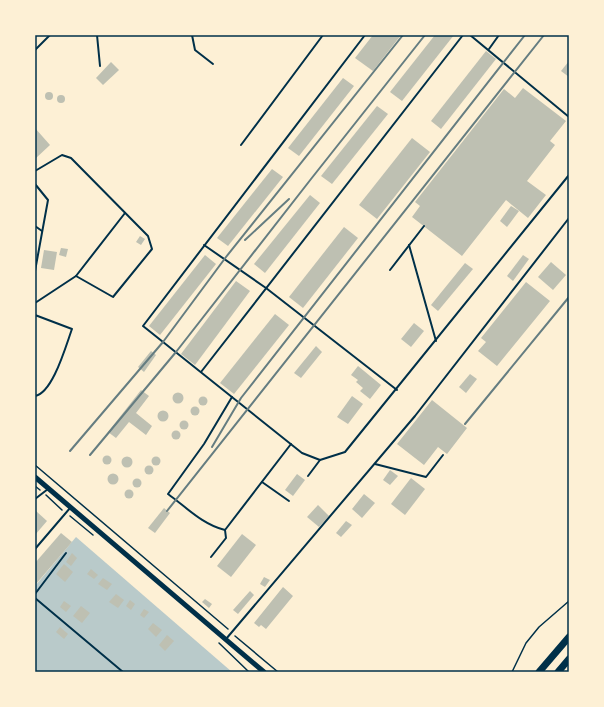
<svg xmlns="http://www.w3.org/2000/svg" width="604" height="707" viewBox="0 0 604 707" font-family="'Source Sans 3',sans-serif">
  <rect width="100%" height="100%" fill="#fdf0d5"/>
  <polygon fill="#b9caca" points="76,537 232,672 35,672 35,586"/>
  <g fill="#bec0b2">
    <polygon points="373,35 401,35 373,71 355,58"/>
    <polygon points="435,35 454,35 402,101 390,92"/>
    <polygon points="486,51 496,59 441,129 431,121"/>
    <polygon points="569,61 569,77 561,71"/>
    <polygon points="111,62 119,70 103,85 96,78"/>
    <polygon points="343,78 354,86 299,156 288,148"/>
    <polygon points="523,88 566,121 550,141 555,145 527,181 546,195 528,218 506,200 462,256 412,217 420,206 415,202 504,89 515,98"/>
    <circle cx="49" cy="96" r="4"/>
    <circle cx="61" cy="99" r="4"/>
    <polygon points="377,106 388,114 332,184 321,176"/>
    <polygon points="35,128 50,145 35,159"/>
    <polygon points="412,138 430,152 377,219 359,205"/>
    <polygon points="272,169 283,177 228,246 217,238"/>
    <polygon points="310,195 320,203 265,273 254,264"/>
    <polygon points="511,206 519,211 507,227 500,221"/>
    <polygon points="344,227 358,238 303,308 289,297"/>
    <polygon points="140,236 145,239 141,245 136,242"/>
    <polygon points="61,248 68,249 66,257 59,255"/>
    <polygon points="44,250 57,252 54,270 41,268"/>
    <polygon points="205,255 216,264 160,335 149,326"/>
    <polygon points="523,255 529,259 513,281 507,276"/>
    <polygon points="551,262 566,275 553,290 538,277"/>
    <polygon points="465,263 473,269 438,311 431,305"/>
    <polygon points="236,281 250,291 195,365 181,354"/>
    <polygon points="526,282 550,301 497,366 478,351 486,342 481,338"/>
    <polygon points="275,314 289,325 234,394 220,383"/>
    <polygon points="414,323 424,331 411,347 401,339"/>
    <polygon points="316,346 322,352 301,378 294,373"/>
    <polygon points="151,351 156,355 144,372 138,367"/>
    <polygon points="358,366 381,385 370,399 360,391 363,388 356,382 358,380 351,375"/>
    <polygon points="470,374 477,379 466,393 459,387"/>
    <polygon points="141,390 149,396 136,413 152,426 146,435 129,422 116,438 108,432"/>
    <circle cx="178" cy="398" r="5.5"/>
    <polygon points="352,396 363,404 348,424 337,417"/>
    <circle cx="203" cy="401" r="4.5"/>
    <polygon points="432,400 467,428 447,454 438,447 424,465 397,444"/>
    <circle cx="195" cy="411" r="4.5"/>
    <circle cx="163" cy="416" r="5.5"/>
    <circle cx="184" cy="425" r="4.5"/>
    <circle cx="176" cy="435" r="4.5"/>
    <circle cx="107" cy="460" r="4.5"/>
    <circle cx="127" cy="462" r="5.5"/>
    <circle cx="156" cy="461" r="4.5"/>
    <circle cx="149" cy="470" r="4.5"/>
    <polygon points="390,470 398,476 390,485 383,480"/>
    <circle cx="113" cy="479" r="5.5"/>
    <polygon points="297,474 305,480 293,496 285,490"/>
    <polygon points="411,478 425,489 405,515 391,504"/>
    <circle cx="137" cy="483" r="4.5"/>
    <circle cx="129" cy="494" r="4.5"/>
    <polygon points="364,494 375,503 362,518 352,509"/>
    <polygon points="318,505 329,516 319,527 307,517"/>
    <polygon points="164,508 170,513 155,533 148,528"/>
    <polygon points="36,511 47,521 35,535 35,513"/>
    <polygon points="346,521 352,525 341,537 336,533"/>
    <polygon points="61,533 72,542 36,584 35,563"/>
    <polygon points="242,534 256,545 231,577 217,566"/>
    <polygon points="72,553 77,558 71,566 66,562"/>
    <polygon points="64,564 73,572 65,582 56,574"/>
    <polygon points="91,569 98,575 94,579 87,574"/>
    <polygon points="264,577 270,580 265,587 260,584"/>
    <polygon points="103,578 112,584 107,590 98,584"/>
    <polygon points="283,587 293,596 266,629 261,625 259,627 254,623"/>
    <polygon points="250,591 254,595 238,614 233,610"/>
    <polygon points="116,594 124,600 118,608 109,602"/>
    <polygon points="205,599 212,604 209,608 202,602"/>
    <polygon points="130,600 135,604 131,610 126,606"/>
    <polygon points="64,601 71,606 66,612 60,607"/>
    <polygon points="81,606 90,613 82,623 73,616"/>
    <polygon points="144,609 149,612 144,618 140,615"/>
    <polygon points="153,623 162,630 156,637 148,629"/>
    <polygon points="60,627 68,634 64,639 56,632"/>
    <polygon points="167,635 174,641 165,651 159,645"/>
  </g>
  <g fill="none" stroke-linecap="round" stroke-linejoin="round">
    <g stroke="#003049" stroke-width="1.5">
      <polyline points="35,465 228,629"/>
      <polyline points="35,486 40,490"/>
      <polyline points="46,495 62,510"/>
      <polyline points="70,516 93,535"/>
      <polyline points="235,636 278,672"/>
      <polyline points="219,643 249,672"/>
      <polyline points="512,672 526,643 539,627 569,601"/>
    </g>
    <g stroke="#003049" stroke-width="2">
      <polyline points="97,35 100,66"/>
      <polyline points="192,35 195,50 213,64"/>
      <polyline points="365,35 143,326 302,453 320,460 345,452 569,175"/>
      <polyline points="470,35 569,117"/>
      <polyline points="489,49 499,35"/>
      <polyline points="35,50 50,35"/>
      <polyline points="241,145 323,35"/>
      <polyline points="35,171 62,155 71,158 148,236 152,249 113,297 76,276"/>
      <polyline points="35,184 48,200 35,271"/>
      <polyline points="35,226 42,231"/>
      <polyline points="204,245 266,288 397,390"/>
      <polyline points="409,245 436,341"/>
      <polyline points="390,270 424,226"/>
      <polyline points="35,303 76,276 125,213"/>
      <path d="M35 315 72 329C66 345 53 393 35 396"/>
      <polyline points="201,372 463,35"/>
      <path d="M232 397 204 444 168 494C186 507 203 525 225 530L291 444"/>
      <polyline points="375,464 426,477 443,455"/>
      <polyline points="308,476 320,460"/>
      <polyline points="262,482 289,501"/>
      <polyline points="35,499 48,489"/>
      <polyline points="35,549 70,508"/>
      <polyline points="211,557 226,538 225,530"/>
      <polyline points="35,594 66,553"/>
      <polyline points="35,598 123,672"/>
      <polyline points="226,639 415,416 569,218"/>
    </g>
    <polyline stroke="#003049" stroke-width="5" points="35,477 264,672"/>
    <g stroke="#003049" stroke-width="7">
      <polyline points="539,672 569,637"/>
      <polyline points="558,672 569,659"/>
    </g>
    <g stroke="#657d81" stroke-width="2">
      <polyline points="245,240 289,199"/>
      <polyline points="465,424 569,297"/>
      <polyline points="212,447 241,398 525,35"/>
      <polyline points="70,451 163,342 226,257 403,35"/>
      <polyline points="90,455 176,352 311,179 425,35"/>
      <polyline points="167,511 544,35"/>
    </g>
  </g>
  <rect width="604" height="707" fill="none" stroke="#fdf0d5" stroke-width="72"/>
  <rect x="36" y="36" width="532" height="635" fill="none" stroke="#003049" stroke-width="1.5"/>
</svg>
